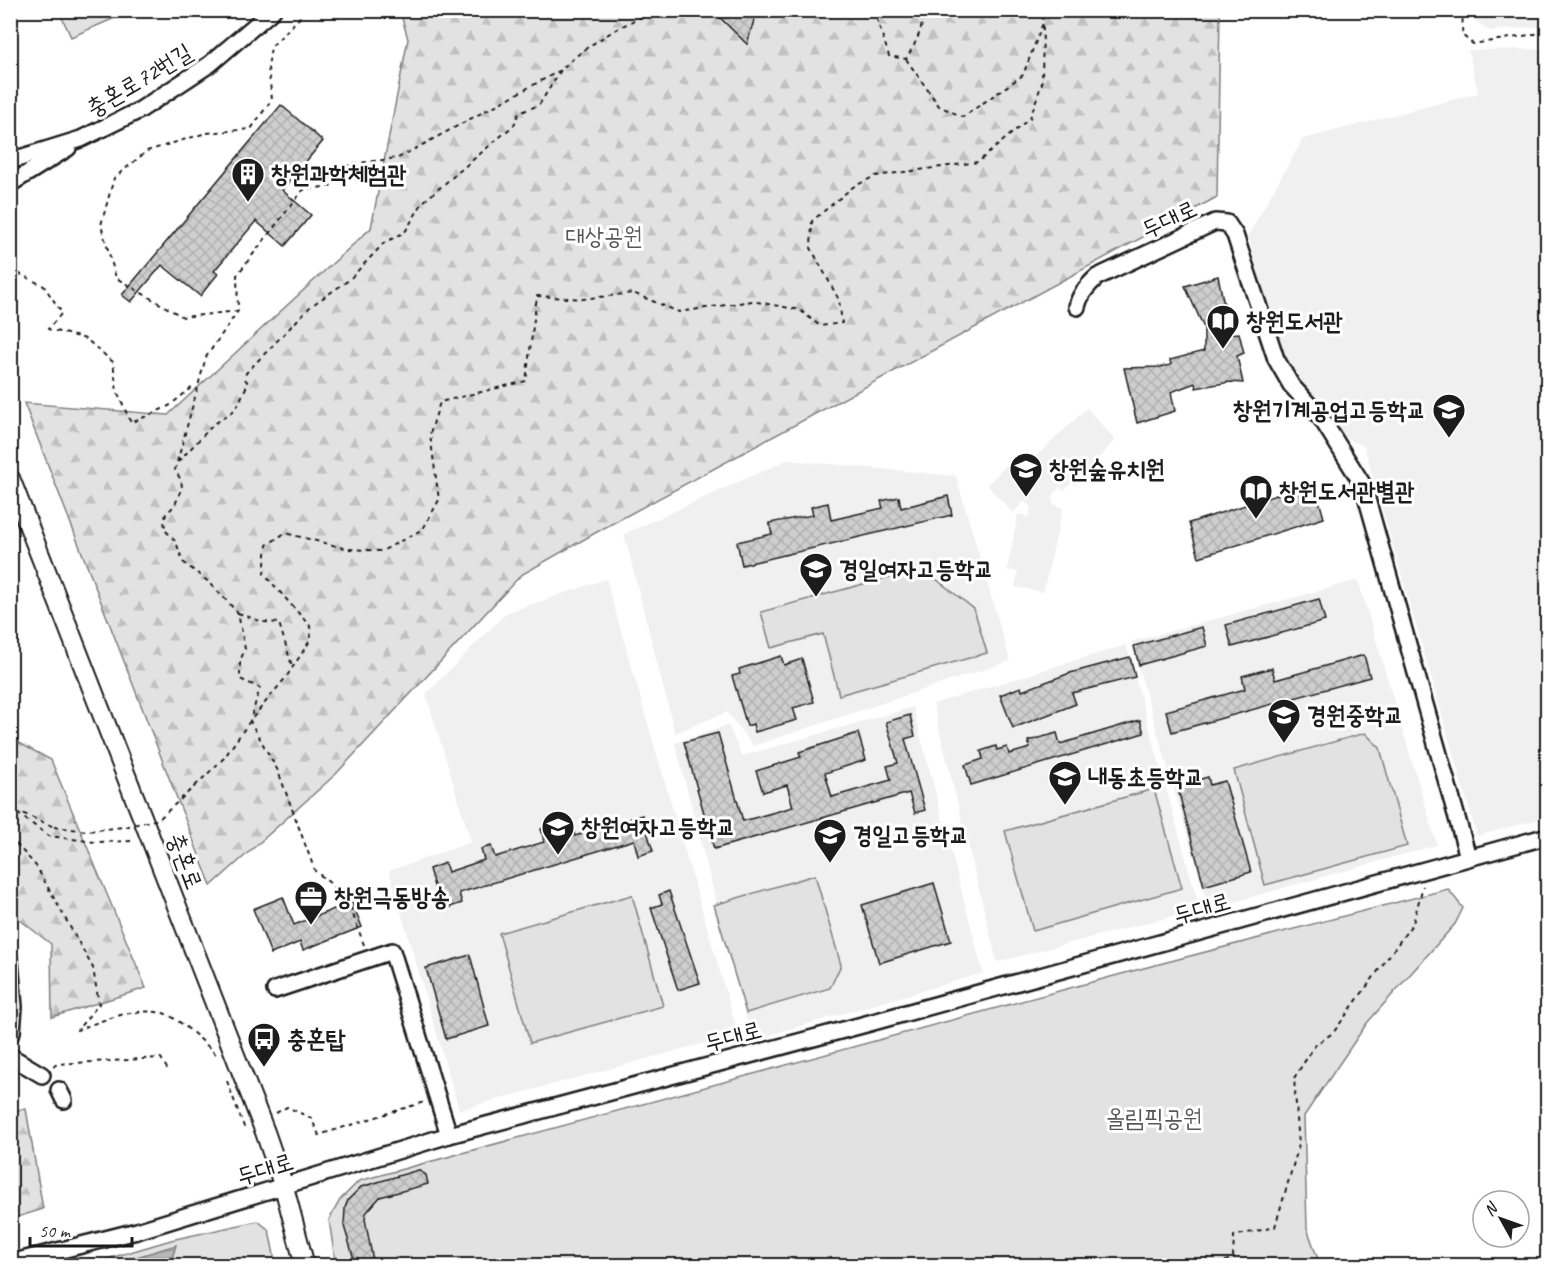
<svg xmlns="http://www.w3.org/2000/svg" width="1558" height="1276" viewBox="0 0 1558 1276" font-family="Caveat,'Poor Story',sans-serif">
  <defs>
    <pattern id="forest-firs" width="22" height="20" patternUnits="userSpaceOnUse" patternTransform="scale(1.5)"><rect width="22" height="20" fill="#e2e2e2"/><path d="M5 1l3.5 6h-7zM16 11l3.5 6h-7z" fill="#c1c1c1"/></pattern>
    <pattern id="water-rules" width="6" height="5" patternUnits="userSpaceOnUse" patternTransform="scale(1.5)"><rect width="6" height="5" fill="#b8b8b8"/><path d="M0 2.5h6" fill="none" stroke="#9e9e9e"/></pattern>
    <pattern id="building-cross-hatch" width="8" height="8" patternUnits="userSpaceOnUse" patternTransform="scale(1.5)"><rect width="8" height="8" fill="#cecece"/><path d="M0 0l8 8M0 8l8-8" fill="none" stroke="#b0b0b0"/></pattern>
  </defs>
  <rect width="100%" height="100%" fill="#fff"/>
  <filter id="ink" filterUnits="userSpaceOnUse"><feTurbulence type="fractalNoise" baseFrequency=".0167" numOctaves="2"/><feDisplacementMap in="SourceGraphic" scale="12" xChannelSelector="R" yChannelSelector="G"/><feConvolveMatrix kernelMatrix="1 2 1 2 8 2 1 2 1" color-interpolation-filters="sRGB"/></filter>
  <g filter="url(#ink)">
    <g fill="#f0f0f0">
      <polygon points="1470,11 1547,11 1547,26 1490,31 1474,20"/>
      <polygon points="1547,49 1547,817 1477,836 1364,446 1335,433 1283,361 1248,235 1303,139 1478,93 1468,50"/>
      <polygon points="1087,408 1115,440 1075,485 1072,482 1064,491 1060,487 1053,495 1053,504 1063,508 1043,592 1015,587 1018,572 1007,570 1018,514 1029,517 1031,507 1024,501 1013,513 987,485 1015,456 1025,467"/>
      <polygon points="787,460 956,476 1010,661 753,746 727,712 675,733 624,534"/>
      <polygon points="606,579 738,1034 459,1110 389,871 471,842 426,694 506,613"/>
      <polygon points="1358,580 1437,845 1209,909 1131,642"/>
      <polygon points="1126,645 1200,909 997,962 933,704"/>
      <polygon points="913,707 983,973 752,1040 675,743 728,725 742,756"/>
    </g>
    <g fill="#e2e2e2" stroke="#7f7f7f" stroke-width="1.5">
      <polygon points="59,11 131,11 71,37"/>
      <polygon points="922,568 974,609 987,653 839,695 823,634 771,648 761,612"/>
      <polygon points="1365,733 1380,748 1407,846 1265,885 1234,770"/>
      <polygon points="1154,789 1182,888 1033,931 1005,831"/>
      <polygon points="815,875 841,965 830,988 746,1013 714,905"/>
      <polygon points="1448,889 1463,908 1455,924 1367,1023 1304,1116 1307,1228 1320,1265 336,1266 329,1220 340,1200 359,1181 1140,969"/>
      <polygon points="632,895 663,1006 530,1043 499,933"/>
      <polygon points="258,1221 269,1230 276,1265 83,1266 171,1240"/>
    </g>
    <g fill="url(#forest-firs)" stroke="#7f7f7f" stroke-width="1.5">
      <polygon points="400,11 1220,11 1217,197 604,528 521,575 336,774 211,886 24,403 168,415 371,228 408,39"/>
      <polygon points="10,738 51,760 146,988 52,1017 51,944 11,913"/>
      <polygon points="26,1109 43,1209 11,1219 11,1111"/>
    </g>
    <polygon fill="url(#water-rules)" stroke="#7a7a7a" stroke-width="1.5" points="176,1245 170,1265 110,1265"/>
    <g fill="url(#building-cross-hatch)" stroke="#1c1c1c" stroke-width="1.5">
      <polygon points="712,10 757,10 747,44"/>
      <polygon points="281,105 323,141 282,190 311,215 285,246 256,221 214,271 218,274 200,296 162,265 131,302 122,295"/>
      <polygon points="1218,276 1230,334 1239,333 1244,353 1237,356 1243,383 1230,382 1196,388 1195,383 1171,392 1175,411 1137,423 1124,368 1160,367 1171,365 1170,360 1204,351 1204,328 1185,286"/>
      <polygon points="1314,483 1324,518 1199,557 1189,523"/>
      <polygon points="948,496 952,515 742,565 737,542 772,534 769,523 813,515 811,507 828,503 831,520 883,508 881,501 899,497 901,508"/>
      <polygon points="1319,599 1325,621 1232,647 1226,625"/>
      <polygon points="1202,627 1207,646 1139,665 1134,646"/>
      <polygon points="1364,655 1370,677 1172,732 1166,711 1245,689 1242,676 1272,668 1275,680"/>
      <polygon points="781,656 784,665 802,659 814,702 793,708 797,720 755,732 753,724 747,726 732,676 740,674 739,669"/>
      <polygon points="1130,657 1135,677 1072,693 1076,704 1013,728 1000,695 1021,687 1022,691 1070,673"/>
      <polygon points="910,715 915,736 905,739 925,810 915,813 909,793 714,849 684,742 718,733 743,821 793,807 787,785 763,792 756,771 801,757 799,752 858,733 866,760 825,773 832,797 891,780 887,766 898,763 886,722"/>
      <polygon points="1140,720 1144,733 971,785 965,765 983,759 981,751 996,746 997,750 1007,747 1009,754 1030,748 1028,741 1057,733 1060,744"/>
      <polygon points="1208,777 1210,785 1225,781 1251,872 1204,886 1177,786"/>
      <polygon points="642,815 653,851 638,856 634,840 459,893 462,903 441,910 429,869 445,863 448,872 484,860 481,849 491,846 495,857 544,842 541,829 570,820 575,836"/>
      <polygon points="934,883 951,941 879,963 862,905"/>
      <polygon points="669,891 700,983 678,990 651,908 662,904 659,895"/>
      <polygon points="283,897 294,925 352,902 362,927 303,950 300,942 271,954 253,909"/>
      <polygon points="470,955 489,1026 446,1039 426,968"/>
      <polygon points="418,1170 426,1175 428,1184 380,1197 366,1213 365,1219 374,1266 356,1266 344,1226 345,1208 348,1200 361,1187"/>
    </g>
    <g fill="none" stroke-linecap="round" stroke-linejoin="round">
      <g stroke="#1c1c1c" stroke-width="20">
        <g id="minor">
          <polyline points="10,161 81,139 140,110 210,64 273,10"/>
          <polyline points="10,184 68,148"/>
          <path d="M1077 307C1079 295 1088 285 1097 277L1215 222 1227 223 1235 235 1276 359 1291 385 1321 418 1363 485 1468 857"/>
          <polyline points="10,961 14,1007 12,1032 10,1035"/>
          <polyline points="275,990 392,951 449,1135"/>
          <polyline points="10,1056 42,1075"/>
          <polyline points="59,1090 64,1100"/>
          <polyline points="10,1263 137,1231 449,1135 866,1024 1548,836"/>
        </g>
      </g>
      <g stroke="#1c1c1c" stroke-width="22">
        <polyline id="major" points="10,478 265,1132 284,1187 305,1266"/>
      </g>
      <g stroke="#1c1c1c" stroke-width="2" stroke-dasharray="4.5 4.5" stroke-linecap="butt">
        <path d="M874 10 889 56 906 59C915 44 924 29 923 10"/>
        <polyline points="1463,10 1462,35 1473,44 1548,32"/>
        <polyline points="906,59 939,106 963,117 1023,75 1043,23 1042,10"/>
        <polyline points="10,269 44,286 62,313 48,329 86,339 113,362 117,391 131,423 169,406 195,385"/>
        <polyline points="238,311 183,317 116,278 101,225 114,178 147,151 206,133 251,129 272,99 268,68 271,47 307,10"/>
        <polyline points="178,462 213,425 236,409 248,383 245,379 246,373 311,306 349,280 384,243 405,232 423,202 514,125 519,113 539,105 561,70"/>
        <polyline points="238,613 263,622 279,623 292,666"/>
        <polyline points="195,786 224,758 250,721 287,676 311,639 310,626 264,574 267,545 285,533 348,549 382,551 423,529 439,500 430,434 440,402 526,381 537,296 583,299 633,293 679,312 752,301 800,310 820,326 842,323 839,300 811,248 812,221 853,187 875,176 978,162 1030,118 1042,83 1043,23"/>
        <polyline points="10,808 49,836 95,842 134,841"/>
        <polyline points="15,810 54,827"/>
        <path d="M10 837 36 866 93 968 99 1004 77 1030C104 1020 133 1007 163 1013 176 1016 208 1045 217 1056"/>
        <path d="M364 945 350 906 331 884 315 871 278 771 250 721 260 688 240 679V661L245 649 238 613 210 583 183 562 176 542 166 531 164 522 166 514 175 505 182 487 181 480 175 470 206 357 238 311 237 275 303 190 330 186 350 164 398 158 561 70C582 47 628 21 657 10"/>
        <polyline points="53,1067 57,1064 161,1058 169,1072"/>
        <polyline points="227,1081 244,1127 246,1126"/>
        <polyline points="276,1113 287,1107 311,1118 319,1135 424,1102"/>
        <polyline points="1217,1266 1233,1257 1234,1236 1275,1227 1299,1145 1294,1078 1316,1044 1333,1033 1413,923 1423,886"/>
      </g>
      <use href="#minor" stroke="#fff" stroke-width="15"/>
      <use href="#major" stroke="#fff" stroke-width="18"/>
      <polyline stroke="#1c1c1c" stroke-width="2" stroke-dasharray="4.5 4.5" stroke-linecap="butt" points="54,827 88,831 124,827 159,819 195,786"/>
    </g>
  </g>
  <defs>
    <g id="building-pin" transform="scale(1.725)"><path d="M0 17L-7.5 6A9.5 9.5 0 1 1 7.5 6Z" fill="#1c1c1c" stroke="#fff"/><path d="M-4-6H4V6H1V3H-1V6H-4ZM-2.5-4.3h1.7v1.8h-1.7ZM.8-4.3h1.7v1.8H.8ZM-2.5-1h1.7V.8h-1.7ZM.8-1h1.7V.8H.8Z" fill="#fff"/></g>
    <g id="library-pin" transform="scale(1.725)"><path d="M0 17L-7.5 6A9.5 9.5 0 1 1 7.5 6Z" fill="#1c1c1c" stroke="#fff"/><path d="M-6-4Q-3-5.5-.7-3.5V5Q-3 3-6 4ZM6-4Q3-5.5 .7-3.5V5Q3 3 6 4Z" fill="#fff"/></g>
    <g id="school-pin" transform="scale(1.725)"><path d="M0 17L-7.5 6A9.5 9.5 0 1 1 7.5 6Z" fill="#1c1c1c" stroke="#fff"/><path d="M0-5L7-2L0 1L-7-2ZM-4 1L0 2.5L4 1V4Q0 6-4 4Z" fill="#fff"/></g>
    <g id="office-pin" transform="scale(1.725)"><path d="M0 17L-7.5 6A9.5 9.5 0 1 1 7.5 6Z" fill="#1c1c1c" stroke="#fff"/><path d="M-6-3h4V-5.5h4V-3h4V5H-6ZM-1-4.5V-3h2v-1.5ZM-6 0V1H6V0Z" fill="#fff"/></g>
    <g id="bus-pin" transform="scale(1.725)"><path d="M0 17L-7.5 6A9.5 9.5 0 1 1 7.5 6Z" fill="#1c1c1c" stroke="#fff"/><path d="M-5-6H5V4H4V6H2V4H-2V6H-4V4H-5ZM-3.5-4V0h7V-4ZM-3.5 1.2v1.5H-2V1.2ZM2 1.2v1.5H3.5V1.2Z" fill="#fff"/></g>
  </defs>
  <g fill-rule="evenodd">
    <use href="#building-pin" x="248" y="174"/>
    <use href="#library-pin" x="1223" y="321"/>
    <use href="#school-pin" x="1449" y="410"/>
    <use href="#school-pin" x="1026" y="469"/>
    <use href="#library-pin" x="1256" y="491"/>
    <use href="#school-pin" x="816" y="569"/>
    <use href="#school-pin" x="1284" y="715"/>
    <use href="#school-pin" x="1065" y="777"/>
    <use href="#school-pin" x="558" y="827"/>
    <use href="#school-pin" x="830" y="835"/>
    <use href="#office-pin" x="311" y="897"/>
    <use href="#bus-pin" x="264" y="1039"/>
  </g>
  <g text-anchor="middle" stroke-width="6" stroke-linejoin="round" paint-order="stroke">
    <g font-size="24" fill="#1c1c1c" stroke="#fff">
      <text transform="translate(139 80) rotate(-31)" y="8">충혼로72번길</text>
      <text transform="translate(1169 219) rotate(-25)" y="8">두대로</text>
      <text transform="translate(185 861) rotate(69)" y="8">충혼로</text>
      <text transform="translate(1202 908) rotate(-16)" y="8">두대로</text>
      <text transform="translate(733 1036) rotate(-15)" y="8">두대로</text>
      <text transform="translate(265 1169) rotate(-17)" y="8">두대로</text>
    </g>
    <g font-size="24" font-weight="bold" fill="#1c1c1c" stroke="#fff" text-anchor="start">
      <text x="271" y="182">창원과학체험관</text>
      <text x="1246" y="329">창원도서관</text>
      <text x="1426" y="418" text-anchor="end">창원기계공업고등학교</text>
      <text x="1049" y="477">창원숲유치원</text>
      <text x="1279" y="499">창원도서관별관</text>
      <text x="839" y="577">경일여자고등학교</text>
      <text x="1307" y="723">경원중학교</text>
      <text x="1088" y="785">내동초등학교</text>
      <text x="581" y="835">창원여자고등학교</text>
      <text x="853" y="843">경일고등학교</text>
      <text x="334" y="905">창원극동방송</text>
      <text x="287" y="1047">충혼탑</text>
    </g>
    <g font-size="24" fill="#575757" stroke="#fff">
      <text x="604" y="244">대상공원</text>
      <text x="1154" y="1126">올림픽공원</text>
    </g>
  </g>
  <rect width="1558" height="1276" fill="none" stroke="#fff" stroke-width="36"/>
  <rect x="18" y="18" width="1522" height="1240" fill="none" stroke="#1c1c1c" stroke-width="2" filter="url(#ink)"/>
  <g transform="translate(1501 1219) rotate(310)"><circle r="28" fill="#ffffff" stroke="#a4a4a4" stroke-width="1.5"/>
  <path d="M0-4.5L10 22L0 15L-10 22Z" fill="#1c1c1c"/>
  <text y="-9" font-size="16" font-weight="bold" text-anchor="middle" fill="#1c1c1c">N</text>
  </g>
  <path d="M30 1237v9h102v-9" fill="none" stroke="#1c1c1c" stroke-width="3"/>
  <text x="39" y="1237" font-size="18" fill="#1c1c1c" stroke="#ffffff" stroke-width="4.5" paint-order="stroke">50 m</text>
</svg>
